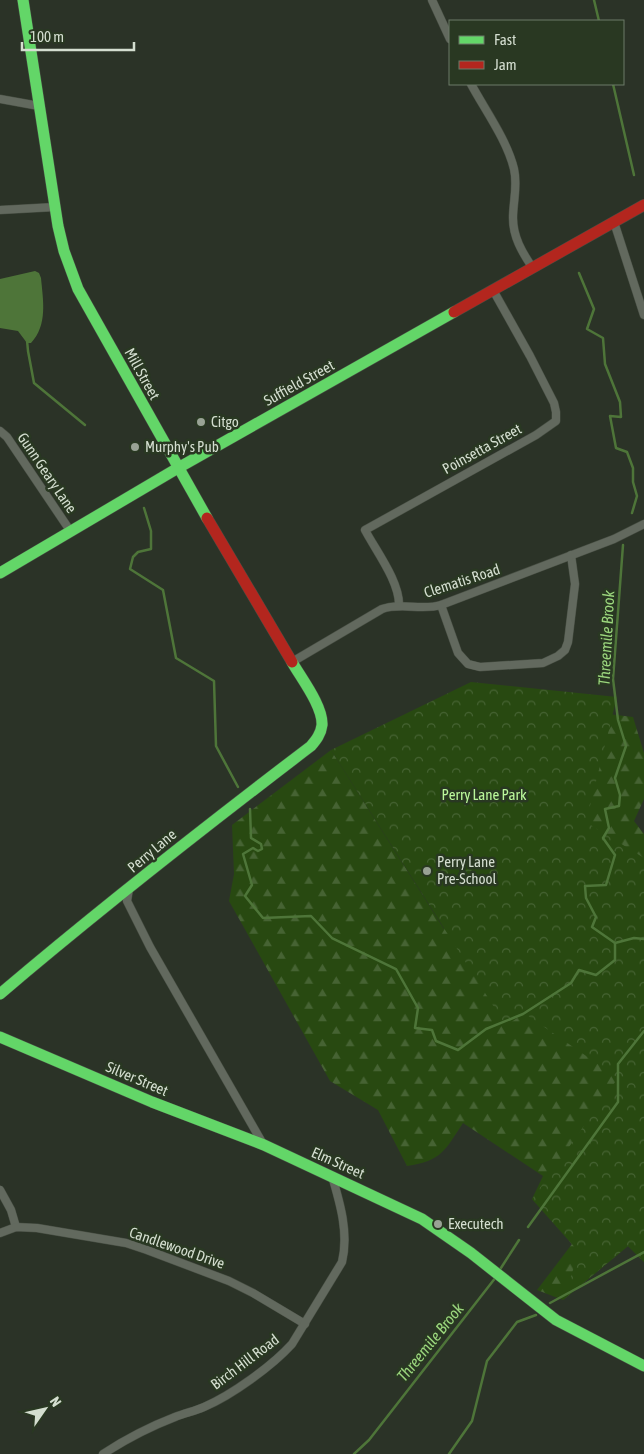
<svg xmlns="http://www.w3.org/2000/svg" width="644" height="1454" viewBox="0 0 644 1454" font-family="'Asap Condensed',sans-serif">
  <defs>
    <pattern id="forest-firs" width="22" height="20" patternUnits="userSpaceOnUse" patternTransform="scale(1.25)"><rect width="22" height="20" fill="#284911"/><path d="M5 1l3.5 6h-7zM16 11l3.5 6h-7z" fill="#466333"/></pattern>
    <pattern id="park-crowns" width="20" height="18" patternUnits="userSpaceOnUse" patternTransform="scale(1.25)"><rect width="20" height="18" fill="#284911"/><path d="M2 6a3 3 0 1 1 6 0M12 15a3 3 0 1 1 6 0" fill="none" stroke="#466333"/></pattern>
  </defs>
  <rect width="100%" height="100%" fill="#2b3327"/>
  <path fill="url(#forest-firs)" d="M470 697 633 717 644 753V799L634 821 644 834V1262L628 1246 563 1300 537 1290 572 1244 532 1199 543 1176 463 1123C445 1150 442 1161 407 1166L378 1110 330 1081 229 901 234 874 232 825 331 750 444 929Z"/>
  <polygon fill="url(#park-crowns)" points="471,682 617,697 586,822 644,858 644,1262 628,1246 563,1300 579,1252 532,1199 618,1078 524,1013 506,1026 331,750"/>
  <path fill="#4e7539" d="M35 271 39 273 41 278C43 300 48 325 31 343H27L18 331 0 328V279Z"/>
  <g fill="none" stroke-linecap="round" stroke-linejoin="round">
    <g stroke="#4e7539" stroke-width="2.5">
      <polyline points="594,0 599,21"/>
      <polyline points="613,84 634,175"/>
      <polyline points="579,273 594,309 587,329 603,338 605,364 620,402 621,417 610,416 616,448 627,452 633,468 633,482 637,496 632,513"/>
      <polyline points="27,340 28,351 34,383 85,425"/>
      <polyline points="144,508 151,531 151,549 138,552 133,557 130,569 163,590 176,658 214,681 216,746 238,787"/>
      <polyline points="623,545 613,679 618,720 626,746 615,778 620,795 619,806 605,809 609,828 603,838 615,855 606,885 585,886 586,898 596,917 592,927 615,943 634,938 644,939"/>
      <polyline points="250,809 251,838 261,844 262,849 258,851 253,848 243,854 252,885 245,896 263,918 311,916 332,938 396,969 418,1008 415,1028 432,1030 436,1041 458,1050 486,1029 523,1014 571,983 579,970 596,975 615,960 615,943"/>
      <polyline points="528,1227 618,1102 618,1064 644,1031"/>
      <polyline points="499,1271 519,1240"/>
      <polyline points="550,1303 644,1252"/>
      <polyline points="354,1454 369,1440 496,1277"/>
      <polyline points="449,1454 472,1421 487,1361 517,1322 536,1315"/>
    </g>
    <g stroke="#474e43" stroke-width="9">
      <g id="street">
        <polyline points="432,0 450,39"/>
        <path d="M471 84C485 110 507 140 514 169 518 186 513 201 513 218 513 237 522 252 532 267"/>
        <polyline points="0,99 39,106"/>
        <polyline points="0,210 55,207"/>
        <polyline points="614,222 644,315"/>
        <polyline points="0,431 7,437 71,532"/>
        <polyline points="441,605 458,653 468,664 480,667 543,663 558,656 565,650 568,642 575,584 571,555"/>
        <path d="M399 606C400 582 376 551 365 530L536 435 556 421V412L554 403 530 356 493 290"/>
        <path d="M292 662 382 609C402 602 421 611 441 605L614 539 644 524"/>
        <polyline points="129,889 127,901 150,947 263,1144"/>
        <polyline points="0,1190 11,1210 16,1227"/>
        <polyline points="0,1233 16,1227 37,1228 126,1243 147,1250 229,1281 253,1293 305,1324"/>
        <path d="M103 1454C126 1439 149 1427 175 1417 185 1413 195 1411 204 1407 232 1395 272 1366 292 1344L342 1262C349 1233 340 1203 332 1176"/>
      </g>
    </g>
    <g stroke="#474e43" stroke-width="12">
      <g id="fast">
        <polyline points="23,0 58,226 64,251 78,289 207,518"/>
        <polyline points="0,573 178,468 454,312"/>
        <path d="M0 994C101 908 206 826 311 746 316 740 321 734 322 725 323 706 301 678 292 662"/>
        <polyline points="0,1037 152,1102 264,1145 422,1219 471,1253 556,1320 644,1366"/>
      </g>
    </g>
    <g stroke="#474e43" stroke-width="12">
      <g id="jam">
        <polyline points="454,312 644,205"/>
        <polyline points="207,518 292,662"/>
      </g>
    </g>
    <use href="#street" stroke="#62695e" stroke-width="8"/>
    <use href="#fast" stroke="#63d668" stroke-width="11"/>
    <use href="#jam" stroke="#b3261e" stroke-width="11"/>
  </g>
  <g fill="#99a295" stroke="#293822" stroke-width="2">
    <circle cx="201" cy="422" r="5"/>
    <circle cx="135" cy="447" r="5"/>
    <circle cx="427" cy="871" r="5"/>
    <circle cx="438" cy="1224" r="5"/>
  </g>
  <g text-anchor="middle" stroke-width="5" stroke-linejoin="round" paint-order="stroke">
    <g font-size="15" fill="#d4ded0" stroke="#293822">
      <text transform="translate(142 374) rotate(61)" y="5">Mill Street</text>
      <text transform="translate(299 383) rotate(-29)" y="5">Suffield Street</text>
      <text transform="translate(482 449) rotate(-29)" y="5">Poinsetta Street</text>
      <text transform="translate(47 473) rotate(56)" y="5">Gunn Geary Lane</text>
      <text transform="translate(462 581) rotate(-18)" y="5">Clematis Road</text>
      <text transform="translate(152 851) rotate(-40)" y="5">Perry Lane</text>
      <text transform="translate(137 1079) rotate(23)" y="5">Silver Street</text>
      <text transform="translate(338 1163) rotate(24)" y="5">Elm Street</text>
      <text transform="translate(177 1248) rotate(19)" y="5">Candlewood Drive</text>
      <text transform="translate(245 1362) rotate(-37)" y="5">Birch Hill Road</text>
    </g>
    <g font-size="15" fill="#d4ded0" stroke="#293822" text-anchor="start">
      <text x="211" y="427">Citgo</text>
      <text x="145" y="452">Murphy's Pub</text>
      <text x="437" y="867">Perry Lane<tspan x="437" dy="17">Pre-School</tspan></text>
      <text x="448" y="1229">Executech</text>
    </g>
    <g font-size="15" fill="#baf79b" stroke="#293822">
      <text x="484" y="800">Perry Lane Park</text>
    </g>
    <g font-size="16" font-style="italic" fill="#9bd67d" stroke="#293822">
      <text transform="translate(606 638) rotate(-87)" y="6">Threemile Brook</text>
      <text transform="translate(430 1342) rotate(-51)" y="6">Threemile Brook</text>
    </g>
  </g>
  <rect x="449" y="20" width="175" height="65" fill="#293822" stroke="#6d7a68"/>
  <rect x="459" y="36" width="25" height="8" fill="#63d668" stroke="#6d7a68"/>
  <text x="494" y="45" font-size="15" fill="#d4ded0">Fast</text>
  <rect x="459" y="61" width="25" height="8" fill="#b3261e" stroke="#6d7a68"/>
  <text x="494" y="70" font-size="15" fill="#d4ded0">Jam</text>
  <g transform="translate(45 1409) rotate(56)" stroke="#293822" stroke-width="4" paint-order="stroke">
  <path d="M0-4L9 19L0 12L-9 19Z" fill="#d4ded0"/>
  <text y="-8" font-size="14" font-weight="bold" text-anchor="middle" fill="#d4ded0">N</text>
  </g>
  <path d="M22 42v8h112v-8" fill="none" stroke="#d4ded0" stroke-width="2.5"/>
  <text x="30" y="42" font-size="15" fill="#d4ded0" stroke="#293822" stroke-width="4" paint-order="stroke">100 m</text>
</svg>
